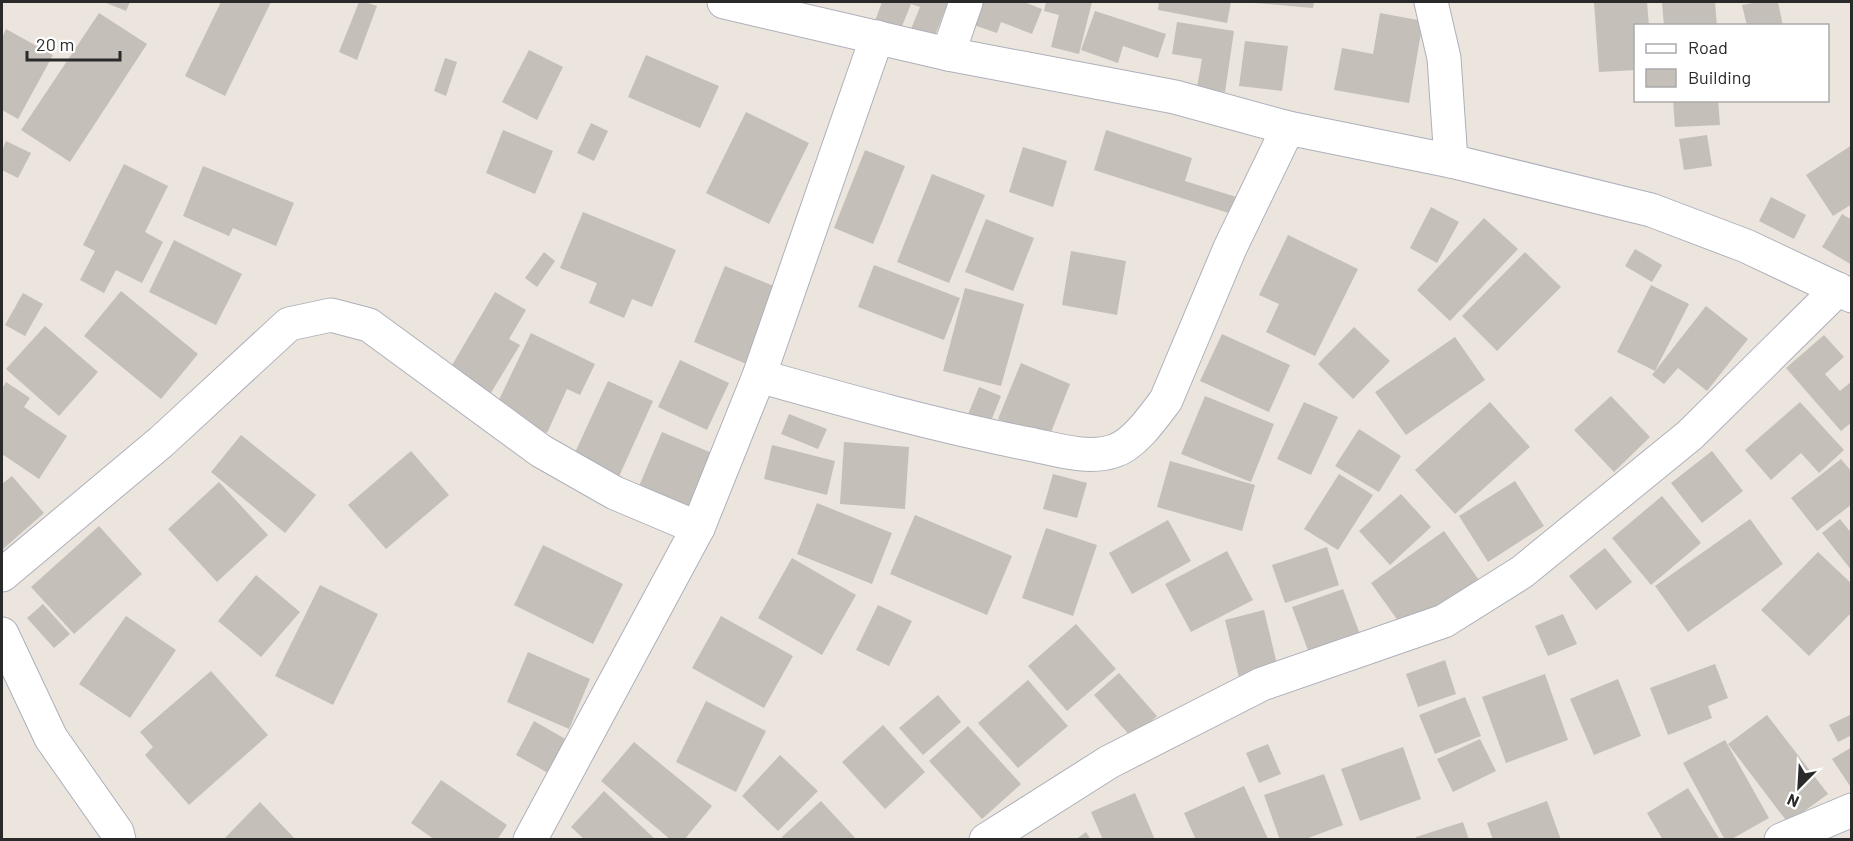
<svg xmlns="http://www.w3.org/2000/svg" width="1853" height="841" viewBox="0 0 1853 841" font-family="Barlow,sans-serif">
  <rect width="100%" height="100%" fill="#ebe5de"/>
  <g fill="#c4bfb9">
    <polygon points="104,2 130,2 126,11"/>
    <polygon points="221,2 271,2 225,96 185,76"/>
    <polygon points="359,2 365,2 377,6 357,60 339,52"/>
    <polygon points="882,2 948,2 934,38 911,29 920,7 911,4 900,31 875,21"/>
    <polygon points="977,2 1024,2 1042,9 1032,34 1001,22 997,33 968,23"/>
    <polygon points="1046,2 1092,2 1079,54 1051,47 1059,15 1044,11"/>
    <polygon points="1159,2 1231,2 1227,23 1158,10"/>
    <polygon points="1255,2 1314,2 1313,8 1254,3"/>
    <polygon points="1594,2 1647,2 1649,26 1636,26 1636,70 1599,72"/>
    <polygon points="1662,2 1715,2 1717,26 1664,26"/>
    <polygon points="1758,2 1778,2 1783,26 1747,26 1742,5"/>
    <polygon points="1095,11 1166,34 1158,58 1123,46 1118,63 1081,50"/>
    <polygon points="99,13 147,44 70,162 21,130"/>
    <polygon points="1380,13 1423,21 1409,103 1334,90 1342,48 1373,54"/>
    <polygon points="1177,22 1234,31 1225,92 1197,87 1202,59 1172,54"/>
    <polygon points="6,29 53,55 18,119 2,110 2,38"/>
    <polygon points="1245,41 1288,46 1282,91 1239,86"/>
    <polygon points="529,50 563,67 537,120 502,102"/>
    <polygon points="646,55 719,86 700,128 628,97"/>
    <polygon points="445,58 457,62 446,96 434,91"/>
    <polygon points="1673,100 1718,100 1720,125 1675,127"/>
    <polygon points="746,112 809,143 769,224 706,193"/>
    <polygon points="591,123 608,131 594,161 577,153"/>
    <polygon points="503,130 553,151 535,194 486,173"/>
    <polygon points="1106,130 1192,158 1185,181 1246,200 1241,217 1094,170"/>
    <polygon points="1707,135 1712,166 1684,170 1679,139"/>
    <polygon points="6,141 31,153 18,178 2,170 2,151"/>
    <polygon points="1852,145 1852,204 1833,216 1806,175"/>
    <polygon points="1023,147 1067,161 1053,207 1009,192"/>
    <polygon points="865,150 905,166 873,244 834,228"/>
    <polygon points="124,164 168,186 145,232 163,242 142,283 116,270 104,293 80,280 95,251 83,245"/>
    <polygon points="203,166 294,203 276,246 233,228 229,236 183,216"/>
    <polygon points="932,174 985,195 949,283 897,262"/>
    <polygon points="1771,197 1806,215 1794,239 1759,221"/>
    <polygon points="1431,207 1459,222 1437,263 1410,248"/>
    <polygon points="583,212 676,250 652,307 632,299 624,318 589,303 597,283 560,268"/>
    <polygon points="1842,214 1852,220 1852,265 1822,247"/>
    <polygon points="1484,218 1518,249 1450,321 1417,290"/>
    <polygon points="986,219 1034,238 1013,291 965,272"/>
    <polygon points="1288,235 1358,269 1315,356 1266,332 1279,304 1259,295"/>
    <polygon points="174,240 242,274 216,325 149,292"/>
    <polygon points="1635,249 1662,265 1652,282 1625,266"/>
    <polygon points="1071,251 1126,261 1117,315 1062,305"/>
    <polygon points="544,252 555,261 537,287 525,278"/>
    <polygon points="1525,252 1561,287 1497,351 1462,316"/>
    <polygon points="874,265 960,298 944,340 858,307"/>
    <polygon points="725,266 781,289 749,365 694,342"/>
    <polygon points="1651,285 1689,304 1655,371 1617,352"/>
    <polygon points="965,288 1024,304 1001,386 943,371"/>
    <polygon points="121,291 198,354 161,399 84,336"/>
    <polygon points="495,292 526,310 509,339 520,345 489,396 448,372"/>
    <polygon points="23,293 43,304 25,336 5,325"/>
    <polygon points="1706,306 1748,339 1707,391 1678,368 1664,384 1652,375"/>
    <polygon points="45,326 98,372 59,416 6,369"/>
    <polygon points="1354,327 1390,361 1353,399 1318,364"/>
    <polygon points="531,333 595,364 580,395 567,389 547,433 495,408"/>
    <polygon points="1222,334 1290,365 1269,412 1200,381"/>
    <polygon points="1824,335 1844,357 1825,374 1840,391 1852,381 1852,422 1841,431 1786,368"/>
    <polygon points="1455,337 1485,380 1406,435 1375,392"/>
    <polygon points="680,360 729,383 707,430 658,407"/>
    <polygon points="1021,363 1070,384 1048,440 998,419"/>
    <polygon points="608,381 653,401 617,481 572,459"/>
    <polygon points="6,382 30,398 24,407 67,436 39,479 2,454 2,389"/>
    <polygon points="979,387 1001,396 989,426 967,417"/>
    <polygon points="1205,396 1274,424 1251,482 1181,454"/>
    <polygon points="1611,396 1650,437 1614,472 1574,430"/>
    <polygon points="1304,402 1338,417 1311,475 1277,459"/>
    <polygon points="1490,402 1530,447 1455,514 1415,470"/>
    <polygon points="1800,402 1844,450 1819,473 1801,453 1771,480 1745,450"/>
    <polygon points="789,414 827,429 818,449 781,434"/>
    <polygon points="1359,429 1401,456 1379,492 1335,466"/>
    <polygon points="662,432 724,458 700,512 639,486"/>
    <polygon points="241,435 316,495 285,533 211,472"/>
    <polygon points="844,442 909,447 905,509 840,504"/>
    <polygon points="772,445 835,461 827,495 764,479"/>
    <polygon points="411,451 449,495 386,549 348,505"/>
    <polygon points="1712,451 1743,491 1702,523 1671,483"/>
    <polygon points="1841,459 1852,472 1852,504 1817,531 1791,498"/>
    <polygon points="1170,461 1255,485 1242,531 1157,507"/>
    <polygon points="1053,474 1087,483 1077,518 1043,509"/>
    <polygon points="1339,474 1373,495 1338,550 1304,529"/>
    <polygon points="12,476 44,513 2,550 2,484"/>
    <polygon points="1515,481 1544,526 1488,562 1459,516"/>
    <polygon points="219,482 268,535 217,582 168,529"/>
    <polygon points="1401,494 1431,527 1390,565 1359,531"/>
    <polygon points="1662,496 1701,543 1651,585 1612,538"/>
    <polygon points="817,503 892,533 872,584 797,554"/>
    <polygon points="915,515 1012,556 987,615 890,574"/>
    <polygon points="1750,519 1783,564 1688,632 1655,586"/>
    <polygon points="1840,519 1852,534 1852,571 1822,533"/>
    <polygon points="1168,520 1191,561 1132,594 1109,553"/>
    <polygon points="99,526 142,574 74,634 31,587"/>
    <polygon points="1046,528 1097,545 1073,616 1022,598"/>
    <polygon points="1444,531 1479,580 1406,632 1371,583"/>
    <polygon points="543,545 623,584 593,644 514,605"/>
    <polygon points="1327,547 1339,585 1285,603 1272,565"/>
    <polygon points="1605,548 1632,582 1596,610 1569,576"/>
    <polygon points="1227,551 1253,600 1191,632 1165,584"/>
    <polygon points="1818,552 1852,584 1852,612 1809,656 1761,610"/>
    <polygon points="792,558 856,595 822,655 758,618"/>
    <polygon points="256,575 300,612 261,657 218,621"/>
    <polygon points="320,585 378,614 333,705 275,676"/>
    <polygon points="1343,589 1361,637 1310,656 1292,607"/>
    <polygon points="43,604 70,634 54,648 27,618"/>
    <polygon points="878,605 912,621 889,666 856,650"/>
    <polygon points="1264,610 1280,677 1241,686 1225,620"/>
    <polygon points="1563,614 1577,644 1548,656 1535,626"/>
    <polygon points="126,616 176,650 130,718 79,684"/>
    <polygon points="721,616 793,656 764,708 692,668"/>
    <polygon points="1076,624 1116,669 1067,711 1028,666"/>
    <polygon points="528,652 590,679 569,729 507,702"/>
    <polygon points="1445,660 1456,694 1418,707 1406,674"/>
    <polygon points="1715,664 1728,698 1708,706 1712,718 1668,735 1650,688"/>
    <polygon points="211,671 268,735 189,805 145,755 153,747 140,732"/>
    <polygon points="1119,673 1157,716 1132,738 1094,695"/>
    <polygon points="1545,674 1568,740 1506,763 1482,697"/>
    <polygon points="1618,679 1641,736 1594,755 1570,699"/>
    <polygon points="1028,680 1068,726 1018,768 978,723"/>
    <polygon points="938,695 961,722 923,755 899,728"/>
    <polygon points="1465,697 1481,736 1435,754 1419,715"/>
    <polygon points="706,701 766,731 736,792 676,762"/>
    <polygon points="1852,714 1852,735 1838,742 1829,725"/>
    <polygon points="1767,715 1828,794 1788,823 1728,744"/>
    <polygon points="534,721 567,740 548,773 516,755"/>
    <polygon points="883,725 925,772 885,809 842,762"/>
    <polygon points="968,726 1021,784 982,819 929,761"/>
    <polygon points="1480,739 1496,771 1453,792 1437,759"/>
    <polygon points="1725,740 1769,818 1730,840 1725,840 1683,763"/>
    <polygon points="634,742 712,806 684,840 671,840 601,781"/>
    <polygon points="1268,744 1281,774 1259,783 1246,753"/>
    <polygon points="1403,747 1421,799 1360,821 1341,769"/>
    <polygon points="1852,747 1852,789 1832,759"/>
    <polygon points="780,755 818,791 778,831 742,796"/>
    <polygon points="1324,774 1343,825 1303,840 1280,840 1264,795"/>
    <polygon points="441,780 507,825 497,840 435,840 411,823"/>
    <polygon points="1244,786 1268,839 1196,840 1184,813"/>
    <polygon points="1688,788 1720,840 1663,840 1647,813"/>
    <polygon points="604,791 656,840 585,840 571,827"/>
    <polygon points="1135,793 1155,840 1103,840 1091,812"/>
    <polygon points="821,801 857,840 784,840 782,837"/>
    <polygon points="1547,801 1561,840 1493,840 1487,823"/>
    <polygon points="260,802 296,840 223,840"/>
    <polygon points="1463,822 1469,840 1416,840 1416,837"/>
    <polygon points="1086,832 1091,840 1075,840"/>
  </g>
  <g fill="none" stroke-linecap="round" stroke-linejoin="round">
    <g stroke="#aeb0ba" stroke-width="35">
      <g id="street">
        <polyline points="1431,2 1444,58 1451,161"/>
        <polyline points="948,54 966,2"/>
        <path d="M759 376C848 401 937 426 1029 444 1055 449 1087 460 1114 451 1134 445 1154 416 1166 400L1230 248 1288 128"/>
        <polyline points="2,575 161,442 289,324 331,315 369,325 541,451 615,493 698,528"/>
        <polyline points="2,634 51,738 117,832 119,840"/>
        <polyline points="530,840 698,528 759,376 877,37"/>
        <polyline points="986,840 1109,762 1262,684 1444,621 1522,572 1690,435 1838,289"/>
        <polyline points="1781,840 1852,810"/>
      </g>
    </g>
    <g stroke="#aeb0ba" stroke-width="35">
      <polyline id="secondary" points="724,2 948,54 1175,97 1288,128 1451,161 1651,210 1746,246 1852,296"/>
    </g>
    <use href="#street" stroke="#fff" stroke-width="33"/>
    <use href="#secondary" stroke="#fff" stroke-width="33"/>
  </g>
  <rect width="1853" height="841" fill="none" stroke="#2a2a2a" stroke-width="6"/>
  <rect x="1634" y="24" width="195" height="78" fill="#ffffff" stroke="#aaaaaa" stroke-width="1.5"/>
  <rect x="1646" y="44" width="30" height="9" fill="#ffffff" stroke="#aaaaaa" stroke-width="1.5"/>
  <text x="1688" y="54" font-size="18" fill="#2a2a2a">Road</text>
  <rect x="1646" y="69" width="30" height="18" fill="#c4bfb9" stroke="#aaaaaa" stroke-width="1.5"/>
  <text x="1688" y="84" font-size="18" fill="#2a2a2a">Building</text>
  <g transform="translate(1799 787) rotate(204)" stroke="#ffffff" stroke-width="4.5" paint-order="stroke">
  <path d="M0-4.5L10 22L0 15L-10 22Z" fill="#2a2a2a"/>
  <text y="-9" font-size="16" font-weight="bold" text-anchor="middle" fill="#2a2a2a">N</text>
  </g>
  <path d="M27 51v9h93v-9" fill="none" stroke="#2a2a2a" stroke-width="3"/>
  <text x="36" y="51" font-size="18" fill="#2a2a2a" stroke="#ffffff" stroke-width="4.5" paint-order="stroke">20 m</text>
</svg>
